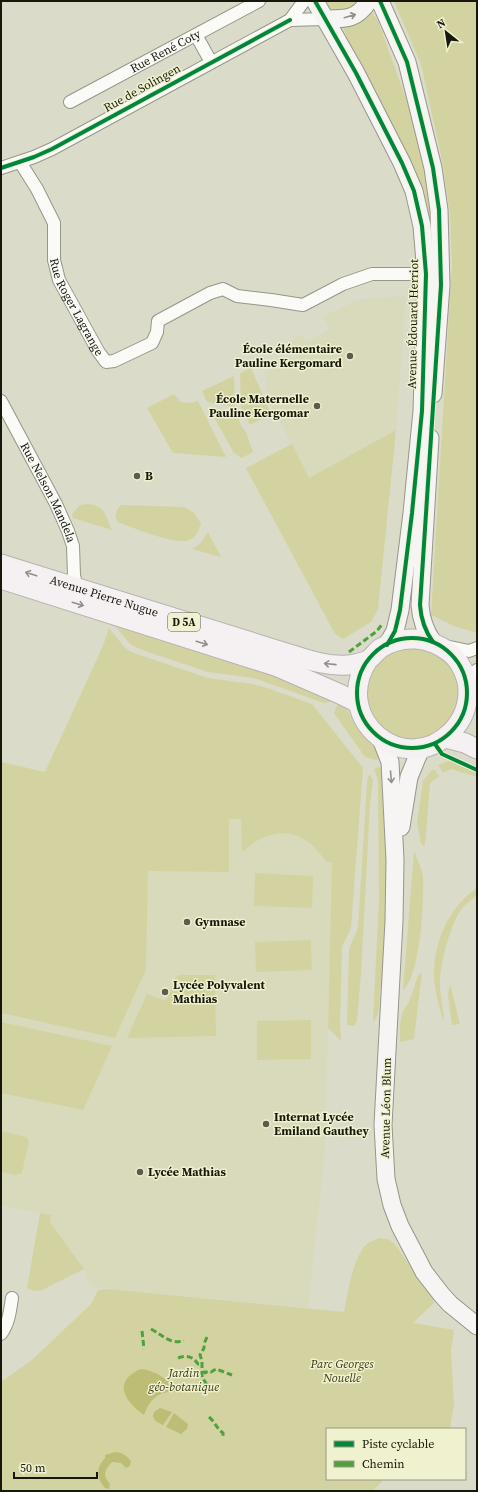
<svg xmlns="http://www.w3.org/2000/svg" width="478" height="1492" viewBox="0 0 478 1492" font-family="'Source Serif 4',serif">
  <rect width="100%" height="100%" fill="#dbdbca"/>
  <g fill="#d9dabc">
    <polygon points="406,296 396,430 309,478 267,397 265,371 295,367 302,363 294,348 291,349 287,343 302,335 306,342 330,329 323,316 360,299"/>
    <polygon points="103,646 332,862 325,1151 308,1308 90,1287 84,1269 50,1222 51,1216 1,1205 1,762 45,772"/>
  </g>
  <g fill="#d3d3a1">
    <polygon points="326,1 359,1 354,8 340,13 328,9"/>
    <polygon points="394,1 477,1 477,633 454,626 431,615 452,265 450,214 441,155 421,64"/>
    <polygon points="372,13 378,21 417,129 429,173 434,242 342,26"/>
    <polygon points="251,368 271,414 250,425 241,408 240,373"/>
    <polygon points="234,376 235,407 207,402 202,391"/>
    <polygon points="174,394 181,402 190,403 198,401 226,457 173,453 147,408"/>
    <polygon points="209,408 238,413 240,424 246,432 253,452 242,458 234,453"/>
    <polygon points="396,430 378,609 371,622 343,639 335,634 246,468 292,444 309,478"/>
    <path d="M88 504C106 506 105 516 112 530L73 518 72 514 80 505Z"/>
    <path d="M121 505 184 507 193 512 201 523C199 530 197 537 189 540 177 546 135 528 120 523 113 518 115 511 121 505Z"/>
    <polygon points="208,532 221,557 192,549 201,543"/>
    <polygon points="61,605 275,672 332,697 330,702 324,703 254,678 208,672 142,650 130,644 115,626 56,607"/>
    <path d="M109 628 125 648 134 653 208 678 252 684 267 688 312 704 363 768 351 928 342 947 340 1024 341 1041 328 1028 332 862H326C313 841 291 826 265 837 256 840 249 847 242 852L241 819H229V872L148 871 146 969 115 1038 1 1013V762L45 772 103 646Z"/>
    <circle cx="412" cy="693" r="47"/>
    <polygon points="340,701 346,708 363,735 384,758 375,760 365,757 334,713 336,707"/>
    <polygon points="451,760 477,772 477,777 451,769 443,773 438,765"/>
    <path d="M383 766 388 797 385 986 380 988C379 999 381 1015 373 1022L379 899 378 780 374 769Z"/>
    <polygon points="432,770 435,770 439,776 430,783 425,846 421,844 417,822 423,781"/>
    <polygon points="369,774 373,780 370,804 361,974 357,1020 354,1026 347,1025 349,949 358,928 367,783"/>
    <path d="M414 851C417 859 422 869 423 877 424 900 421 975 403 990Z"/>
    <polygon points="255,873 313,876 312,908 254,906"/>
    <path d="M477 888V896C471 900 465 904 461 910 450 925 442 959 440 977 439 990 443 1007 444 1020L442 1017C439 1004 434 989 434 975 434 941 449 907 477 888Z"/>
    <polygon points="311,940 312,970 256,972 255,942"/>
    <polygon points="422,972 414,1039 400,1042 400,1024 403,1011 409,1002 418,976"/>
    <polygon points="179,975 215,975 216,1036 127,1038 147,994 166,1001 175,978"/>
    <polygon points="450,984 460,1024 452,1025 448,995"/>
    <polygon points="311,1020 311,1059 257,1060 257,1021"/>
    <polygon points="1,1022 112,1046 83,1110 1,1093"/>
    <polygon points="1,1131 26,1137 29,1141 22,1173 15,1175 1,1172"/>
    <polygon points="40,1213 51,1215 50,1222 84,1269 42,1290 34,1291 27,1288"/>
    <path d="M379 1238 388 1239 394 1243 435 1302 413 1323 454 1330 451 1350 454 1405 450 1429H327V1479H384L373 1491H1V1382L32 1360 91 1304 98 1290 109 1289 344 1312C348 1293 353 1252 370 1242 373 1240 377 1239 379 1238Z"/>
  </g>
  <g fill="#bdbd75">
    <path d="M141 1369C156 1370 167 1381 179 1388L178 1392C161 1389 149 1399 144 1415 124 1401 112 1381 141 1369Z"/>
    <path d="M160 1408 172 1412 163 1425C157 1422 151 1420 154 1412Z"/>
    <polygon points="174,1413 188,1424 187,1429 181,1434 166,1427"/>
    <path d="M115 1452C122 1452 127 1456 131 1461L130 1466 126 1468 121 1463 112 1462C105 1470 102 1475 110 1484L109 1489 105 1488C96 1479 96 1467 105 1458V1455Z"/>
  </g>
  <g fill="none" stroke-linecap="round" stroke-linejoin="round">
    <g stroke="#969689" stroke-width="14">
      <g id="street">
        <polyline points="290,20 325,19"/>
        <polyline points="196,35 211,62"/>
        <path id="s1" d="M70 102 259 1"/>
        <path id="s2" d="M20 162 37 189 54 223V260L59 280 98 351 106 362 114 361 152 343 157 332 158 321 210 293 223 289 237 296 271 300 303 305 343 284 372 274H426"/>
        <polyline points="1,168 34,157 52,149 290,20 304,1"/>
        <path id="s3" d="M1 401 56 504 68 531 73 546 74 575 77 589"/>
        <polyline points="445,646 469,651 477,648"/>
        <polyline points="467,683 477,670"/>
        <path d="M1 1334C9 1323 10 1311 12 1298"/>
      </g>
    </g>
    <g stroke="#969689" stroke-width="19">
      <g id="secondary">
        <polyline points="315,1 356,73 402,163 414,191 422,226 426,274 422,411 412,513 400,610 395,631 387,645"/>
        <polyline points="380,1 407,62 433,168 439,210 441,285 433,394"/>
        <path d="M325 19C346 19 356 20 369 1"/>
        <path d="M430 438 420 605C421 619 425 631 433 642"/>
        <polyline points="381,739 390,762 395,860 394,921 383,1125 386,1179 392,1205 400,1226 424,1272 441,1294 450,1304 477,1326"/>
        <polyline points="401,827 409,777 421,748"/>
      </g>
    </g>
    <g stroke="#b9b1b1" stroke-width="21">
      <g id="primary">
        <path id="s4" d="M1 564 283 652C303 658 326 667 348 665 354 664 363 663 368 660 373 657 376 651 381 648 403 634 429 637 449 652 460 660 468 677 468 691 468 707 462 721 451 732 404 779 330 719 368 660"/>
        <polyline points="1,579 278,667 340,694 358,703"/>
        <polyline points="446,738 465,743 477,749"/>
      </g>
    </g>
    <use href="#street" stroke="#fafaf7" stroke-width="12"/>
    <use href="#secondary" stroke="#f7f5f4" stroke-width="17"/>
    <use href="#primary" stroke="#f5f0f2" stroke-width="19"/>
    <g stroke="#4ea13e" stroke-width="3" stroke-dasharray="6 3" stroke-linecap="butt">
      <polyline points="349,652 377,631 383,623"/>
      <path d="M151 1329C164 1336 169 1344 184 1341"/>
      <polyline points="142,1331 144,1349"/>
      <polyline points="207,1337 204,1344 204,1348 200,1355 202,1361 202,1377 209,1388"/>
      <path d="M178 1358C186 1355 193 1356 198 1364H202"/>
      <polyline points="203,1371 205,1373 208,1371 211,1372 216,1369 232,1375"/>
      <path d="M209 1417C215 1422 217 1429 223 1433V1436L225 1437"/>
    </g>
    <g stroke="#eff1cf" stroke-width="6">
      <g id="cycleway">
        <polyline points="315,1 356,73 402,163 414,191 422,226 426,274 422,411 412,513 400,610 395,631 387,645"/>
        <path d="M380 1 407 62 433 168 439 210 441 285 420 605C421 619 425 631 433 642"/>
        <polyline points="1,168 34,157 52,149 290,20"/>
        <circle cx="412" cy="693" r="55"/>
        <polyline points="435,744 442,754 477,770"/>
      </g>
    </g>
    <use href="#cycleway" stroke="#00873e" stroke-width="4"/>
  </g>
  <defs><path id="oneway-shaft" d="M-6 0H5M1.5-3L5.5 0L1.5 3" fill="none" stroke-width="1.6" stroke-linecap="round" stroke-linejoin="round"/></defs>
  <g stroke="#92918b">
    <use href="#oneway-shaft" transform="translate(350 16) rotate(-16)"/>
    <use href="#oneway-shaft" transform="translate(391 777) rotate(85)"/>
  </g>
  <g stroke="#918e8a">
    <use href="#oneway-shaft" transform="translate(31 574) rotate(-162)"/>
    <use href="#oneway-shaft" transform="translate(78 604) rotate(17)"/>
    <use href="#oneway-shaft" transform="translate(202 643) rotate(17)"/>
    <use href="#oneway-shaft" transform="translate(330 664) rotate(-174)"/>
  </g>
  <g fill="#5c5c4e" stroke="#eff1cf" stroke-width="1.5">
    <circle cx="350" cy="356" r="4"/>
    <circle cx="317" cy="406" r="4"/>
    <circle cx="137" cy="476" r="4"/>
    <circle cx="187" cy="922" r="4"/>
    <circle cx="165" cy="992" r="4"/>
    <circle cx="266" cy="1124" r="4"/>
    <circle cx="140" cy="1172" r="4"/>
  </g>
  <g text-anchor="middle" stroke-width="3" stroke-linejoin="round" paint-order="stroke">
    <rect fill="#eff1cf" stroke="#585846" stroke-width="1" x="168" y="613" width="32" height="18" rx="3"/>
    <g font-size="11" font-weight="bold" fill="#17170b">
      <text x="184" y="626">D 5A</text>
    </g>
    <g font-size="12" fill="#17170b" stroke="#eff1cf">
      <text dy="4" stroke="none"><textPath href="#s1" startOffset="108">Rue René Coty</textPath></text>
      <text transform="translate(142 88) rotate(-29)" y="4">Rue de Solingen</text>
      <text dy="4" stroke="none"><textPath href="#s2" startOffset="159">Rue Roger Lagrange</textPath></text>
      <text transform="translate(413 324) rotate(-89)" y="4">Avenue Édouard Herriot</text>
      <text dy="4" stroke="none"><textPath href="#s3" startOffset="103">Rue Nelson Mandela</textPath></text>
      <text dy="4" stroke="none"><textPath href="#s4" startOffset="108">Avenue Pierre Nugue</textPath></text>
      <text transform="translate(386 1108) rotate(-89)" y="4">Avenue Léon Blum</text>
    </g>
    <g font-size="12" font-weight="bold" fill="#17170b" stroke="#eff1cf" text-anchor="start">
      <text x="342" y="353" text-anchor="end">École élémentaire<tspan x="342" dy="14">Pauline Kergomard</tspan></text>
      <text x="309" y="403" text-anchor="end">École Maternelle<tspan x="309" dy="14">Pauline Kergomar</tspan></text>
      <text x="145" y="480">B</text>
      <text x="195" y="926">Gymnase</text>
      <text x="173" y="989">Lycée Polyvalent<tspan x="173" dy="14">Mathias</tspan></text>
      <text x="274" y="1121">Internat Lycée<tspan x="274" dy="14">Emiland Gauthey</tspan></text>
      <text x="148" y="1176">Lycée Mathias</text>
    </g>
    <g font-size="12" font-style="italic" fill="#39380f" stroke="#eff1cf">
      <text x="342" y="1368">Parc Georges<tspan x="342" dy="14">Nouelle</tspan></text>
      <text x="184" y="1377">Jardin<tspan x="184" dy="14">géo-botanique</tspan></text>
    </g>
  </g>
  <rect width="478" height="1492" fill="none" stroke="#17170b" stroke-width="4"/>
  <rect x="326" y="1428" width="140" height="52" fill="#eff1cf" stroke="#999a81"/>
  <rect x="334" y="1441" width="20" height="6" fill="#00873e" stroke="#999a81"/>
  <text x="362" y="1448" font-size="12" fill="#17170b">Piste cyclable</text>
  <rect x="334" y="1461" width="20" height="6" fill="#4ea13e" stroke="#999a81"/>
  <text x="362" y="1468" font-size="12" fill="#17170b">Chemin</text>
  <g transform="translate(446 32) rotate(330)" stroke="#eff1cf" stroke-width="3" paint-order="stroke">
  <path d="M0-3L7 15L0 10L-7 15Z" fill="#17170b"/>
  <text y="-6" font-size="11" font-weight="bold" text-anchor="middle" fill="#17170b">N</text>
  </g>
  <path d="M14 1472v6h83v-6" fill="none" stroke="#17170b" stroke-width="2"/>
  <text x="20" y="1472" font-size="12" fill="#17170b" stroke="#eff1cf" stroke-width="3" paint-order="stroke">50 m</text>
</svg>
